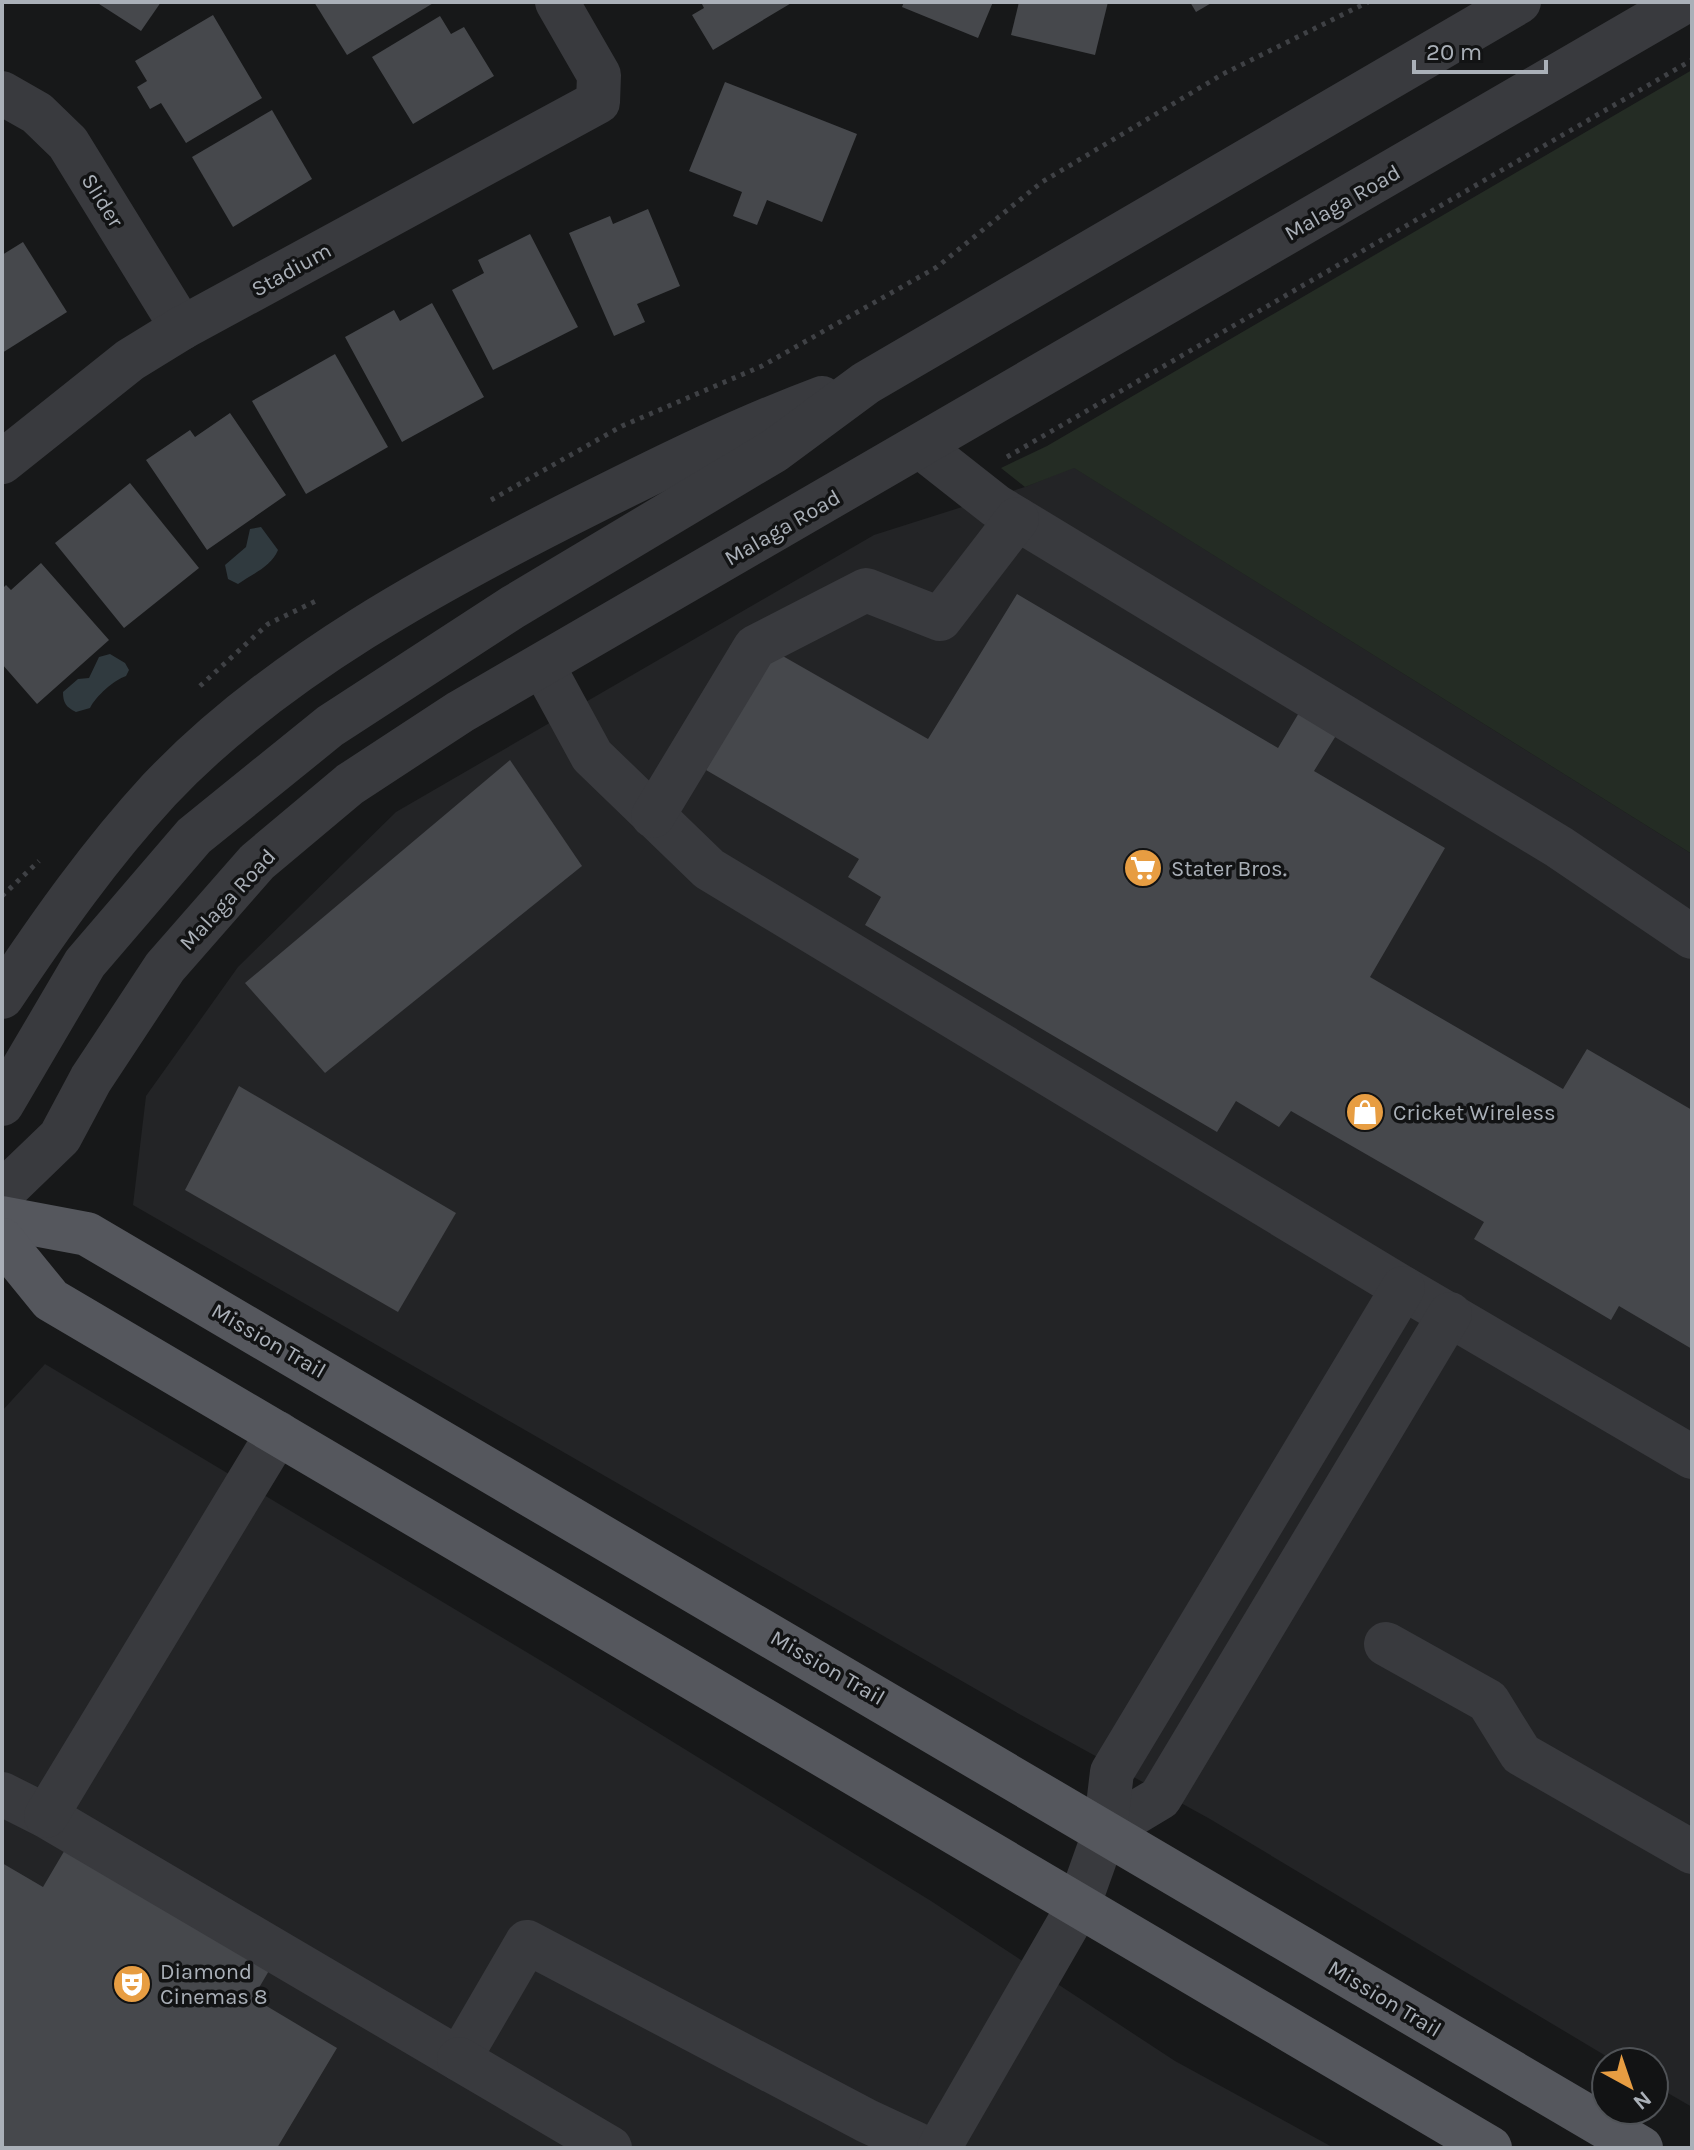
<svg xmlns="http://www.w3.org/2000/svg" width="1694" height="2150" viewBox="0 0 1694 2150" font-family="Karla,sans-serif">
  <rect width="100%" height="100%" fill="#171819"/>
  <g fill="#232426">
    <polygon points="1073,467 1692,854 1692,2107 1654,2085 1654,2062 1616,2062 1210,1819 1021,1715 133,1205 146,1096 238,967 396,812 874,535 1025,487"/>
    <polygon points="45,1364 558,1671 931,1901 1175,2061 1334,2148 2,2148 2,1411"/>
  </g>
  <polygon fill="#242c24" points="1692,70 1692,854 1074,468 1025,487 1001,468 1047,446"/>
  <g fill="#303a3f">
    <path d="M261 527 278 550C271 567 252 574 238 584L228 579 225 565 246 547 250 529Z"/>
    <path d="M110 654 125 663 129 670 126 676C114 680 96 696 90 708L76 712C66 707 63 703 63 692L78 679 89 678 99 657Z"/>
  </g>
  <g fill="#46484c">
    <polygon points="96,2 161,2 141,31"/>
    <polygon points="314,2 435,2 347,55"/>
    <polygon points="701,2 793,2 713,50 692,15 704,8"/>
    <polygon points="904,2 993,2 978,38 902,7"/>
    <polygon points="1019,2 1108,2 1095,55 1011,35"/>
    <polygon points="1190,2 1213,2 1196,12"/>
    <polygon points="213,15 262,98 186,143 161,103 150,109 137,87 147,81 135,61"/>
    <polygon points="440,16 451,34 464,27 494,76 413,124 372,57"/>
    <polygon points="725,82 857,134 822,222 767,200 757,225 733,216 742,192 689,171"/>
    <polygon points="272,110 312,179 233,227 192,157"/>
    <polygon points="648,209 680,286 637,304 645,322 614,336 569,233 610,216 613,224"/>
    <polygon points="530,234 578,327 493,370 452,290 484,273 478,260"/>
    <polygon points="23,242 67,312 2,353 2,255"/>
    <polygon points="432,303 484,397 402,442 345,337 394,310 400,321"/>
    <polygon points="335,354 388,447 306,494 252,401"/>
    <polygon points="230,413 286,495 207,550 146,460 190,430 195,437"/>
    <polygon points="130,483 199,568 124,628 55,543"/>
    <polygon points="41,563 109,640 37,704 2,664 2,589 6,585 11,590"/>
    <polygon points="1017,594 1278,748 1300,711 1337,734 1314,771 1445,848 1370,977 1563,1089 1587,1049 1692,1110 1692,1349 1619,1306 1611,1320 1474,1239 1484,1222 1291,1111 1279,1127 1236,1101 1217,1132 865,925 881,897 848,877 859,859 706,770 774,651 928,739"/>
    <polygon points="510,760 582,866 325,1073 245,983"/>
    <polygon points="239,1086 456,1213 398,1312 185,1190"/>
    <polygon points="66,1848 270,1969 253,1998 337,2048 277,2148 2,2148 2,1863 43,1887"/>
  </g>
  <g fill="none" stroke-linecap="round" stroke-linejoin="round">
    <g stroke="#3f4145" stroke-width="5" stroke-dasharray="4 6" stroke-linecap="butt">
      <polyline points="1007,457 1692,60"/>
      <polyline points="491,500 622,426 762,366 937,267 1042,182 1223,74 1368,2"/>
      <polyline points="200,686 268,624 320,599"/>
      <polyline points="2,896 39,861"/>
    </g>
    <g stroke="#393a3e" stroke-width="44">
      <polyline points="2,93 37,113 68,143 182,328"/>
      <polyline points="921,447 996,506 1559,847 1692,937"/>
      <polyline points="2,462 130,360 182,328 598,102 599,75 557,2"/>
      <polyline points="543,666 592,756 709,869 1403,1288 1692,1457"/>
      <polyline points="653,816 755,647 866,590 940,619 1017,519"/>
      <path d="M2 997C50 925 100 854 159 790 275 667 441 578 591 503 667 465 742 428 822 398"/>
      <polyline points="2,1104 85,963 194,836 330,726 513,607 774,451 866,383 1519,2"/>
      <polyline points="2,1193 60,1137 91,1079 165,967 257,862 350,784 460,712 1684,2"/>
      <polyline points="1386,1644 1488,1701 1521,1754 1692,1852"/>
      <polyline points="2,1794 46,1816 459,2059 527,1942 867,2121 925,2148"/>
      <polyline points="46,1816 278,1433"/>
      <polyline points="1105,1831 1160,1798 1450,1314"/>
      <polyline points="459,2059 610,2148"/>
      <polyline points="939,2148 1078,1907 1105,1831 1112,1772 1403,1288"/>
    </g>
    <g stroke="#55575d" stroke-width="44">
      <polyline points="2,1218 87,1234 1641,2148"/>
      <polyline points="2,1240 51,1300 1490,2148"/>
    </g>
  </g>
  <defs>
    <g id="supermarket-disc" transform="scale(2)"><circle r="9.5" fill="#e79d42" stroke="#121314"/><path d="M-6-5.5h2.5l.6 2H6L4.5 2H-2.5L-4.4-4H-6ZM-1.5 3.2a1.3 1.3 0 1 0 .1 0ZM3 3.2a1.3 1.3 0 1 0 .1 0Z" fill="#fff"/></g>
    <g id="shop-disc" transform="scale(2)"><circle r="9.5" fill="#e79d42" stroke="#121314"/><path d="M-5-2.5h2.3a2.7 3.5 0 0 1 5.4 0H5L5.5 6h-11ZM-1.5-2.5h3a1.5 2.3 0 0 0-3 0Z" fill="#fff"/></g>
    <g id="theatre-disc" transform="scale(2)"><circle r="9.5" fill="#e79d42" stroke="#121314"/><path d="M-5-5.5Q0-4 5-5.5V0Q5 5 0 6Q-5 5-5 0ZM-3.3-2.5H-1v1.5H-3.3ZM1-2.5H3.3v1.5H1ZM-2.8 1Q0 5.5 2.8 1Z" fill="#fff"/></g>
  </defs>
  <g fill-rule="evenodd">
    <use href="#supermarket-disc" x="1143" y="868"/>
    <use href="#shop-disc" x="1365" y="1112"/>
    <use href="#theatre-disc" x="132" y="1984"/>
  </g>
  <g text-anchor="middle" stroke-width="7" stroke-linejoin="round" paint-order="stroke">
    <g font-size="22" fill="#aab0b8" stroke="#121314">
      <text transform="translate(103 200) rotate(58)" y="8">Slider</text>
      <text transform="translate(1342 202) rotate(-30)" y="8">Malaga Road</text>
      <text transform="translate(291 269) rotate(-29)" y="8">Stadium</text>
      <text transform="translate(782 527) rotate(-30)" y="8">Malaga Road</text>
      <text transform="translate(227 899) rotate(-47)" y="8">Malaga Road</text>
      <text transform="translate(269 1340) rotate(30)" y="8">Mission Trail</text>
      <text transform="translate(828 1667) rotate(30)" y="8">Mission Trail</text>
      <text transform="translate(1385 1998) rotate(31)" y="8">Mission Trail</text>
    </g>
    <g font-size="22" fill="#aab0b8" stroke="#121314" text-anchor="start">
      <text x="1171" y="876">Stater Bros.</text>
      <text x="1393" y="1120">Cricket Wireless</text>
      <text x="160" y="1979">Diamond<tspan x="160" dy="25">Cinemas 8</tspan></text>
    </g>
  </g>
  <rect width="1694" height="2150" fill="none" stroke="#aab0b8" stroke-width="8"/>
  <g transform="translate(1630 2086) rotate(140)"><circle r="38" fill="#121314" stroke="#4f5256" stroke-width="2"/>
  <path d="M0-6L14 30L0 20L-14 30Z" fill="#e79d42"/>
  <text y="-12" font-size="22" font-weight="bold" text-anchor="middle" fill="#aab0b8">N</text>
  </g>
  <path d="M1414 60v12h132v-12" fill="none" stroke="#aab0b8" stroke-width="4"/>
  <text x="1426" y="60" font-size="24" fill="#aab0b8" stroke="#121314" stroke-width="6" paint-order="stroke">20 m</text>
</svg>
